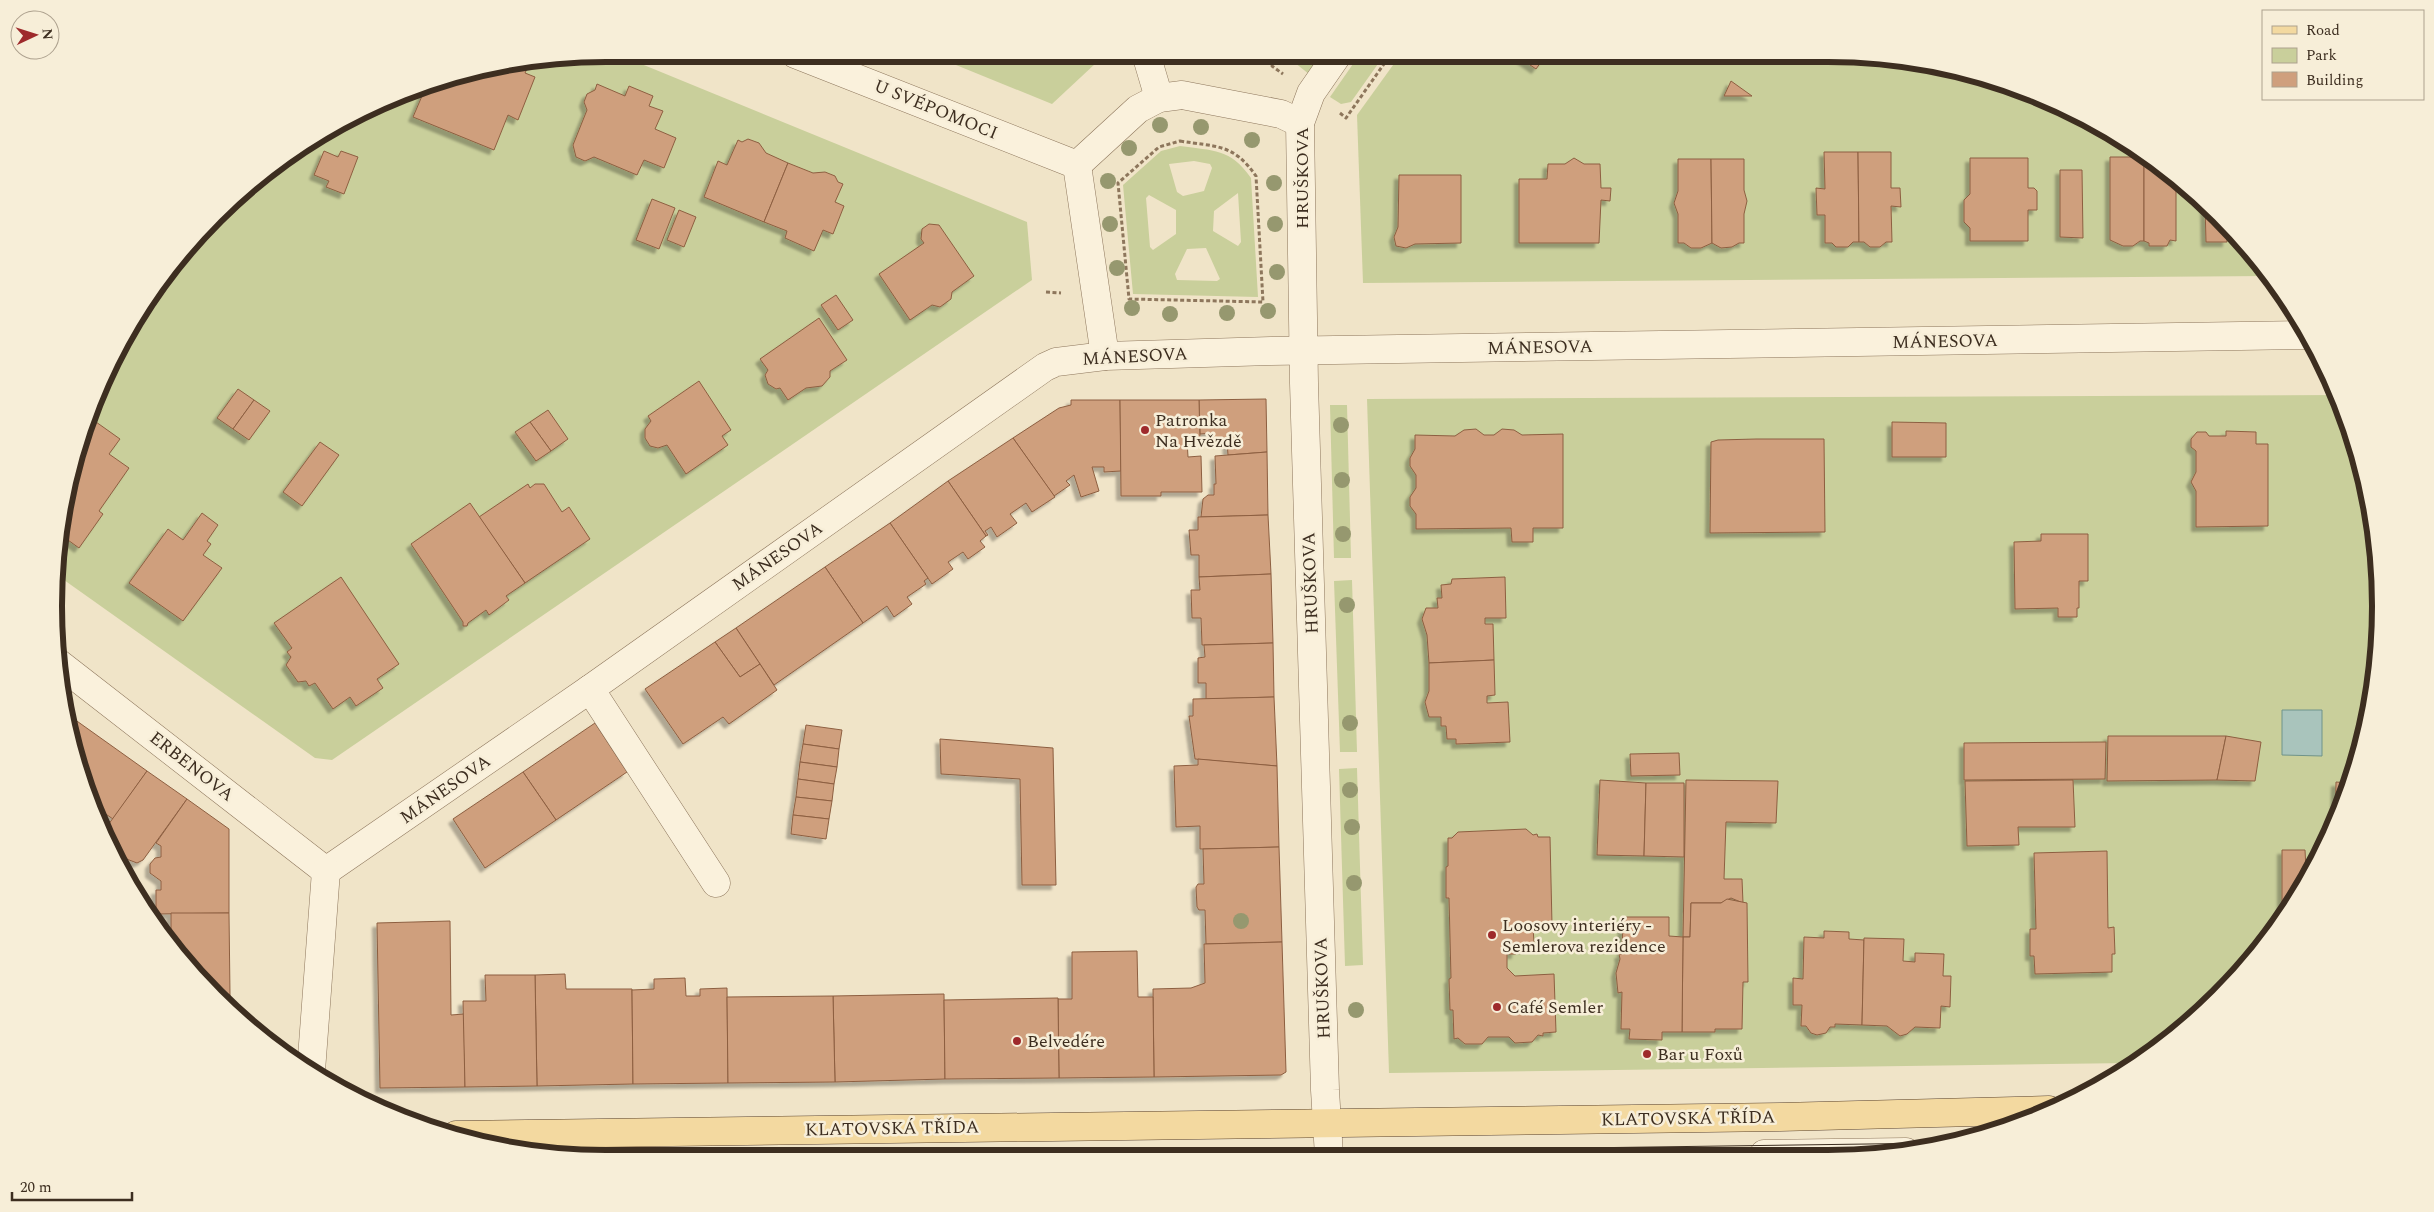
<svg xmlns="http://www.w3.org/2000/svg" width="2434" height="1212" viewBox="0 0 2434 1212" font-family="Spectral,serif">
  <defs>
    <filter id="shadow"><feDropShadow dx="-4.5" dy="4.5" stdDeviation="1" flood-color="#0004"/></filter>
  </defs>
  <rect width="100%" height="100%" fill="#f0e4c8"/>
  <g fill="#c9cf9b" fill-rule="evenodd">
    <polygon points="606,54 617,54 1027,222 1032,280 332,760 315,758 57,575 64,498 96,395 147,299 191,242 270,168 330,128 428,83 499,64"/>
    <polygon points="929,54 1092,54 1096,63 1052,104"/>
    <polygon points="1288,54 1324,54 1309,74 1290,59"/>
    <polygon points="1360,54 1385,54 1351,102 1341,104 1330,97"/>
    <polygon points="1401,54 1828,54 1936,64 2040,96 2135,147 2219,216 2268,276 1363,283 1357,115"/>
    <path d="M1180 146C1214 151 1230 148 1251 178L1258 297 1133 294 1123 185 1161 151ZM1194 161 1210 164 1212 168 1204 191 1183 196 1177 192 1169 164ZM1238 193 1241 242 1238 246 1213 231 1214 211ZM1149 195 1176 210V234L1153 250 1150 247 1146 198ZM1206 248 1220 279 1217 281 1177 280 1175 274 1187 249Z"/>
    <polygon points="2338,395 2370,499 2380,606 2370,714 2338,818 2266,942 2164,1044 2131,1063 1389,1073 1367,399"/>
    <polygon points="1330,405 1347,405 1351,558 1334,558"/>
    <polygon points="1352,580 1357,752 1340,752 1334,581"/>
    <polygon points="1357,768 1363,965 1345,966 1339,769"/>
  </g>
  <polygon fill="#a9c4bc" stroke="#6f938a" points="2282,710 2322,710 2322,756 2282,755"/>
  <g fill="#cf9f7d" stroke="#8d5f41" filter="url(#shadow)">
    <polygon points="1514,54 1547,54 1536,69"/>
    <polygon points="528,61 530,62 525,73 535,77 518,120 508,115 494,150 413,117 425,89 420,87 499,64"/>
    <polygon points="1731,81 1752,96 1724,96"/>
    <polygon points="597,84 625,96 629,86 653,96 649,106 663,111 655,129 676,138 664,168 644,160 637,175 594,157 585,161 576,157 573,145 587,110 584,102 587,94 595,90"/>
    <polygon points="748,139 759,143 766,153 788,163 764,222 704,197 718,161 727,165 738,140 742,142"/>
    <polygon points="324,151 338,157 341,151 358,157 344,194 326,187 329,181 314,175"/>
    <polygon points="1824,152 1858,152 1859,242 1853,242 1848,247 1836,247 1832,243 1825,243 1825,215 1817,215 1816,188 1825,189"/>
    <polygon points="1858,152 1891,152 1891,188 1900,188 1901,207 1891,206 1892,242 1886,242 1880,247 1870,247 1864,242 1859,242"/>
    <polygon points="2110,157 2144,157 2144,241 2140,241 2133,246 2123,246 2110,240"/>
    <polygon points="2144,157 2147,157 2176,181 2176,241 2170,240 2167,246 2149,246 2149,243 2144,241"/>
    <polygon points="1574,158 1584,164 1600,164 1601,188 1611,188 1610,201 1601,200 1599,243 1519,243 1519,179 1547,179 1548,164 1565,164"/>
    <polygon points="1970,158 2028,158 2028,188 2034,188 2037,191 2037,210 2028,210 2028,241 1970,241 1970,228 1964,222 1964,200 1970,194"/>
    <polygon points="1678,159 1711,159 1712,243 1701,248 1691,248 1684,243 1678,243 1678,214 1674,203 1678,191"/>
    <polygon points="1711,159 1744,159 1744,190 1747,201 1744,214 1744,243 1739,243 1732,247 1721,248 1712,243"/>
    <polygon points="788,163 813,173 825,172 835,176 838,182 843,184 835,202 844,206 833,234 823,230 814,251 785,238 787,231 764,222"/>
    <polygon points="2060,170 2082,170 2083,238 2060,237"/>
    <polygon points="1399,175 1461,175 1461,243 1415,244 1406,248 1396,246 1394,237 1398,227"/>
    <polygon points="652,199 675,208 659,249 636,240"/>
    <polygon points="2205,204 2227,226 2227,242 2206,242"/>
    <polygon points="679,210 696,217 684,247 667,240"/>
    <polygon points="929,224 939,225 974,276 952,292 951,299 940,307 932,305 910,320 879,274 924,243 921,239 922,229"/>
    <polygon points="836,295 853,320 838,330 821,305"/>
    <polygon points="819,318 847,360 830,371 830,377 822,386 806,388 788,400 780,388 776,389 768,384 765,375 768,370 760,359"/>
    <polygon points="699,381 731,430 722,436 728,445 686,474 667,445 658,448 650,446 645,438 645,429 651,421 648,416"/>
    <polygon points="238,389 254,400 233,429 217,418"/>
    <polygon points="1266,399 1267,452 1228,455 1227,442 1213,442 1213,433 1200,434 1199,400"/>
    <polygon points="254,400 270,411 249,440 233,429"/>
    <polygon points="1071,400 1120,400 1121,471 1104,472 1104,467 1092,467 1099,491 1081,497 1074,475 1066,481 1070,485 1054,496 1013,438 1059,408 1071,405"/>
    <polygon points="1120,400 1199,400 1200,440 1187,440 1188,457 1201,456 1202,492 1161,492 1161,496 1121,496"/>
    <polygon points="548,410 568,439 551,451 530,422"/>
    <polygon points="89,417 120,439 109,454 129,468 99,511 103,514 79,548 61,535 64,498 82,439 85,440 87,438 83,435"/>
    <polygon points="530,422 551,451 536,461 515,432"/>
    <polygon points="1892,422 1946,423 1946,457 1892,457"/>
    <polygon points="1476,429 1484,435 1494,435 1502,429 1514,430 1522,435 1563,434 1563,528 1533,528 1533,542 1512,542 1511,528 1416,529 1416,514 1410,506 1410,497 1416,488 1416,475 1410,466 1410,458 1415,449 1415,435 1455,436 1464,430"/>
    <polygon points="2226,431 2256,432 2256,444 2268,444 2268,526 2196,527 2196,491 2191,482 2196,472 2196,451 2191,447 2191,439 2197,432 2206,432 2209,436 2226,436"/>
    <polygon points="1013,438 1055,497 1032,512 1026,503 1010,514 1017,523 997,537 991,527 985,531 988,535 986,536 948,481"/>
    <polygon points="1756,439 1824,439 1825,532 1710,533 1711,442 1718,440"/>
    <polygon points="320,442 339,455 302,506 283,492"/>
    <polygon points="1267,452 1268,515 1201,517 1203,499 1208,495 1214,495 1214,484 1216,484 1215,456"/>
    <polygon points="948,481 986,536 980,541 985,547 968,559 963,552 948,562 953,569 932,584 890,523"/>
    <polygon points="528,484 530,488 535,484 544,484 562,512 569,507 590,539 525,583 479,517"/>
    <polygon points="470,503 525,583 506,596 509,600 489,615 486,610 468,623 467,626 463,626 463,622 411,544"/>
    <polygon points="202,513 218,525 207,541 211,544 203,555 222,568 183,621 129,583 168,529 183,540"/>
    <polygon points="1268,515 1271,574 1199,577 1199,555 1191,555 1189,530 1198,530 1198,517"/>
    <polygon points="890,523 928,578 924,581 926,584 907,597 912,604 894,617 887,606 863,623 825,567"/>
    <polygon points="2041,534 2088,534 2088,581 2079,581 2079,608 2077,608 2077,617 2058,617 2058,608 2015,609 2014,542 2041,541"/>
    <polygon points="825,567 863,623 774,685 736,628"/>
    <polygon points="1271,574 1273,643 1202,645 1201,618 1192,618 1191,590 1200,590 1199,577"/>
    <polygon points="341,577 399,664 377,679 383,688 356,706 350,697 333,709 315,683 309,686 306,681 298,682 286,665 291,657 287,652 292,648 274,623"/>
    <polygon points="1505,577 1506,618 1485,618 1485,624 1493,624 1494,660 1429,663 1427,635 1422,619 1426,608 1438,608 1437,598 1442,598 1441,585 1451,584 1452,579"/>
    <polygon points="736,628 760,664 740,677 715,642"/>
    <polygon points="715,642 740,677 760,664 777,690 729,724 723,717 683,744 645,689"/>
    <polygon points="1273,643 1274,697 1206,699 1206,683 1198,683 1198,658 1205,657 1204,645"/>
    <polygon points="1494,660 1495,695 1487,696 1487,703 1508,702 1510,742 1456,744 1456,739 1447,739 1446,726 1441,726 1441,717 1429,717 1425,702 1429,691 1429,663"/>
    <polygon points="1274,697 1277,766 1195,759 1189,716 1193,716 1193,699"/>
    <polygon points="67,714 147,771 113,819 91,804 83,783"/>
    <polygon points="595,723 627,772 556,820 523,772"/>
    <polygon points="806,725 842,730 839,749 803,744"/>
    <polygon points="2108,736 2226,736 2217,780 2107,781"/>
    <polygon points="2226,736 2261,742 2255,781 2217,780"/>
    <polygon points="940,739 1053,748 1056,885 1022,885 1020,779 941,774"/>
    <polygon points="2106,742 2105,779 1964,780 1964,743"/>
    <polygon points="803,744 839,749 837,767 800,762"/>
    <polygon points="1679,753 1680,775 1631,776 1630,754"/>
    <polygon points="1198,759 1277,766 1279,847 1200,849 1200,826 1176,827 1174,766 1198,765"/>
    <polygon points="800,762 837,767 834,784 798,779"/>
    <polygon points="147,771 187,799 143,860 137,863 124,858 119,864 103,832"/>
    <polygon points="523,772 556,820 485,868 453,819"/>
    <polygon points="798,779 834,784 832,801 796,797"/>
    <polygon points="1600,780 1646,783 1644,856 1597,855"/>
    <polygon points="1686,780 1778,781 1776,823 1726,822 1724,879 1742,879 1743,903 1731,898 1721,903 1691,903 1690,937 1683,937"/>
    <polygon points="2073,780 2075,827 2018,827 2019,845 1967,846 1965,781"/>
    <polygon points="2336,782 2349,783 2336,822 2335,822"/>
    <polygon points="1646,783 1684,783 1684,857 1644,856"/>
    <polygon points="796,797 832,801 829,819 793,815"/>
    <polygon points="187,799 229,829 229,913 156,914 156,890 161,890 161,881 150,873 150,864 155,858 161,857 161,846 156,843"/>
    <polygon points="793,815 829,819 826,839 791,834"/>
    <polygon points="1526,829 1533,835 1537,834 1538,837 1550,837 1552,925 1531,926 1533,927 1534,943 1529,948 1516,949 1516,954 1507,954 1507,968 1515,976 1554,974 1556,1032 1543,1033 1543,1036 1538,1035 1532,1042 1515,1043 1509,1037 1488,1037 1482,1044 1465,1044 1458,1038 1454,1039 1453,1010 1450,1010 1449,979 1451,978 1449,898 1446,898 1446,867 1448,866 1448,838 1452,838 1458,832"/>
    <polygon points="1279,847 1282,942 1206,944 1205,910 1199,910 1197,907 1196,887 1198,884 1204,884 1203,849"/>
    <polygon points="2282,850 2305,850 2306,869 2308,869 2282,915"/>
    <polygon points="2107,851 2108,928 2114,927 2115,954 2112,954 2112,972 2035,974 2034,956 2030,956 2030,929 2036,929 2034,853"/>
    <polygon points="1727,899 1747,903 1748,982 1743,982 1742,1029 1715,1029 1715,1032 1682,1032 1683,937 1690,937 1691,903 1721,903"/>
    <polygon points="171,913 229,913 230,995 214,995 168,942 166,939 171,939"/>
    <polygon points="1623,917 1669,917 1669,936 1683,937 1682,1032 1662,1032 1662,1040 1629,1039 1630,1029 1621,1029 1622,992 1618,993 1616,973 1620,959 1619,954 1622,954"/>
    <polygon points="450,921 451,1015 464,1014 465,1087 380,1088 377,923"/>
    <polygon points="1824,931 1849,932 1849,939 1864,940 1862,1025 1835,1024 1835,1027 1830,1027 1826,1033 1817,1035 1811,1033 1806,1026 1801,1026 1802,1005 1793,1005 1793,978 1803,979 1804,937 1824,938"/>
    <polygon points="1864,938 1904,939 1903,961 1915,962 1915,953 1944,954 1943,976 1951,976 1950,1007 1941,1006 1940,1028 1915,1027 1907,1034 1900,1036 1887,1026 1862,1025"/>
    <polygon points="1282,942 1286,1072 1281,1075 1154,1077 1153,989 1191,988 1205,983 1204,944"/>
    <polygon points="1137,951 1138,997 1153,997 1154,1077 1059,1078 1058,999 1072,999 1072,952"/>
    <polygon points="565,974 566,989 632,989 633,1084 537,1086 535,975"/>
    <polygon points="485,975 535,975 537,1086 465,1087 463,1001 486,1001"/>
    <polygon points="685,978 686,996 700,996 700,989 727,988 728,1083 633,1084 632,990 654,989 654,979"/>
    <polygon points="944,994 945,1079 835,1082 833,996"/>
    <polygon points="214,995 230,995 231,1009 216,997"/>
    <polygon points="833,996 835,1082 728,1083 727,997"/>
    <polygon points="1058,998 1059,1078 945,1079 944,1000"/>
  </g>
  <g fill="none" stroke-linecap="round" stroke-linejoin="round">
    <g stroke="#8d765c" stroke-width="29">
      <g id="minor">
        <polyline points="795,54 1077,165"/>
        <polyline points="1146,54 1159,98"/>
        <polyline points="1077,165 1138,109 1159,98 1182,95 1281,114 1300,123"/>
        <polyline points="1077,165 1105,356"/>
        <polyline points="57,662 326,871"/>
        <polyline points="590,689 716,883"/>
        <polyline points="326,871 590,689 1045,367 1056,362 1105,356 1271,351 2306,335"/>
        <polyline points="311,1071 326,871"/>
        <polyline points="1764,1154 1906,1152"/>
        <polyline points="1329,1156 1325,1090 1304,383 1300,123 1311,93 1338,54"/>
      </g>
    </g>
    <g stroke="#5b4430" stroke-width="29">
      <polyline id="major" points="456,1135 1780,1117 2049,1110"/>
    </g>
    <g stroke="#8d765c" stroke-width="3" stroke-dasharray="4 2.5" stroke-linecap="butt">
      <polyline points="1280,54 1272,66 1283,74"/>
      <polyline points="1340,113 1346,118 1391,54"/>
      <path d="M1180 141C1216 147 1233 143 1256 176L1263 302 1129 299 1118 183 1159 147Z"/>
      <polyline points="1046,292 1061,293"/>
    </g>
    <use href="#minor" stroke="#faf1dc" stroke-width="28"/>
    <use href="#major" stroke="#f3d9a0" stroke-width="28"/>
    <polyline stroke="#3d2e20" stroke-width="1" points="925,1157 1941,1143"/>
  </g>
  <g fill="#96986f">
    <circle cx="1160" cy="125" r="8"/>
    <circle cx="1201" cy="127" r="8"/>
    <circle cx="1252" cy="140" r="8"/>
    <circle cx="1129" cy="148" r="8"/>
    <circle cx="1108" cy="181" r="8"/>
    <circle cx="1274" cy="183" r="8"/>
    <circle cx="1110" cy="224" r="8"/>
    <circle cx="1275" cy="224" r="8"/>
    <circle cx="1117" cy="268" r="8"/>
    <circle cx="1277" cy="272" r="8"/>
    <circle cx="1132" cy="308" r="8"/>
    <circle cx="1268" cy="311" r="8"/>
    <circle cx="1227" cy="313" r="8"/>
    <circle cx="1170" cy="314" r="8"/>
    <circle cx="1341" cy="425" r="8"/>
    <circle cx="1342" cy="480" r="8"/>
    <circle cx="1343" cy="534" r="8"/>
    <circle cx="1347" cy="605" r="8"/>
    <circle cx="1350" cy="723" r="8"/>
    <circle cx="1350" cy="790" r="8"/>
    <circle cx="1352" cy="827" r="8"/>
    <circle cx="1354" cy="883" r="8"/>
    <circle cx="1241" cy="921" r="8"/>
    <circle cx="1356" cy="1010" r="8"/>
  </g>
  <g fill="#9e2a2b" stroke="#f7eed8" stroke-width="2">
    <circle cx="1145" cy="430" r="5"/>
    <circle cx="1492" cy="935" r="5"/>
    <circle cx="1497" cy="1007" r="5"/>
    <circle cx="1017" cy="1041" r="5"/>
    <circle cx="1647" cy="1054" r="5"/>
  </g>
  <g text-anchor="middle" stroke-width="5" stroke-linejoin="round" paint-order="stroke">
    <g font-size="18" fill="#3d2e20" stroke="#f7eed8">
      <text transform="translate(936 109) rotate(22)" y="6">U SVÉPOMOCI</text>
      <text transform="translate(1302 178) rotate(-90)" y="6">HRUŠKOVA</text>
      <text transform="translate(1945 341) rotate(-1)" y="6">MÁNESOVA</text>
      <text transform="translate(1540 347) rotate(-1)" y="6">MÁNESOVA</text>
      <text transform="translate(1135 356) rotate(-3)" y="6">MÁNESOVA</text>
      <text transform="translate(777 556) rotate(-35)" y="6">MÁNESOVA</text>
      <text transform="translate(1310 583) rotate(-92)" y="6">HRUŠKOVA</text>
      <text transform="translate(192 766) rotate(38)" y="6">ERBENOVA</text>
      <text transform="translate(445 789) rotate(-35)" y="6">MÁNESOVA</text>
      <text transform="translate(1322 988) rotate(-92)" y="6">HRUŠKOVA</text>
      <text transform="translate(1688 1118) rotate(-1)" y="6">KLATOVSKÁ TŘÍDA</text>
      <text transform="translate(892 1128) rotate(-1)" y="6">KLATOVSKÁ TŘÍDA</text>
    </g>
    <g font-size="18" fill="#3d2e20" stroke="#f7eed8" text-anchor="start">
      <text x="1155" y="426">Patronka<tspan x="1155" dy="21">Na Hvězdě</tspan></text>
      <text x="1502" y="931">Loosovy interiéry -<tspan x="1502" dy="21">Semlerova rezidence</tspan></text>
      <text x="1507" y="1013">Café Semler</text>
      <text x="1027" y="1047">Belvedére</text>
      <text x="1657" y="1060">Bar u Foxů</text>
    </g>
  </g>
  <path d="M0 0H2434V1212H0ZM606 62H1828A544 544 0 0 1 2372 606V606A544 544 0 0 1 1828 1150H606A544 544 0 0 1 62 606V606A544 544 0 0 1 606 62Z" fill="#f7eed8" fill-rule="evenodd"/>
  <path fill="none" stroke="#3d2e20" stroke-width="6" d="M606 62H1828A544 544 0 0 1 2372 606V606A544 544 0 0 1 1828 1150H606A544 544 0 0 1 62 606V606A544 544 0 0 1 606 62Z"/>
  <rect x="2262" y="10" width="162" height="90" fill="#f7eed8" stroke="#ada18e"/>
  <rect x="2272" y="26" width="25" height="8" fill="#f3d9a0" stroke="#ada18e"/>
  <text x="2306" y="35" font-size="15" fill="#3d2e20">Road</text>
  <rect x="2272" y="48" width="25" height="15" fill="#c9cf9b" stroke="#ada18e"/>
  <text x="2306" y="60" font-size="15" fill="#3d2e20">Park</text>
  <rect x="2272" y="72" width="25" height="15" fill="#cf9f7d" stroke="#ada18e"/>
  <text x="2306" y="85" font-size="15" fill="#3d2e20">Building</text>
  <g transform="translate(35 35) rotate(86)"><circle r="24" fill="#f7eed8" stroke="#ada18e"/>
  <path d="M0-4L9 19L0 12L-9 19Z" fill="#9e2a2b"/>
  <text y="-8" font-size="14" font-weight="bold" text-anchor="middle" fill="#3d2e20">N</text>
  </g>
  <path d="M12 1192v8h120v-8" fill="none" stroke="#3d2e20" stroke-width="2.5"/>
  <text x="20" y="1192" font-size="15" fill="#3d2e20" stroke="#f7eed8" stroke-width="4" paint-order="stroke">20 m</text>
</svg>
